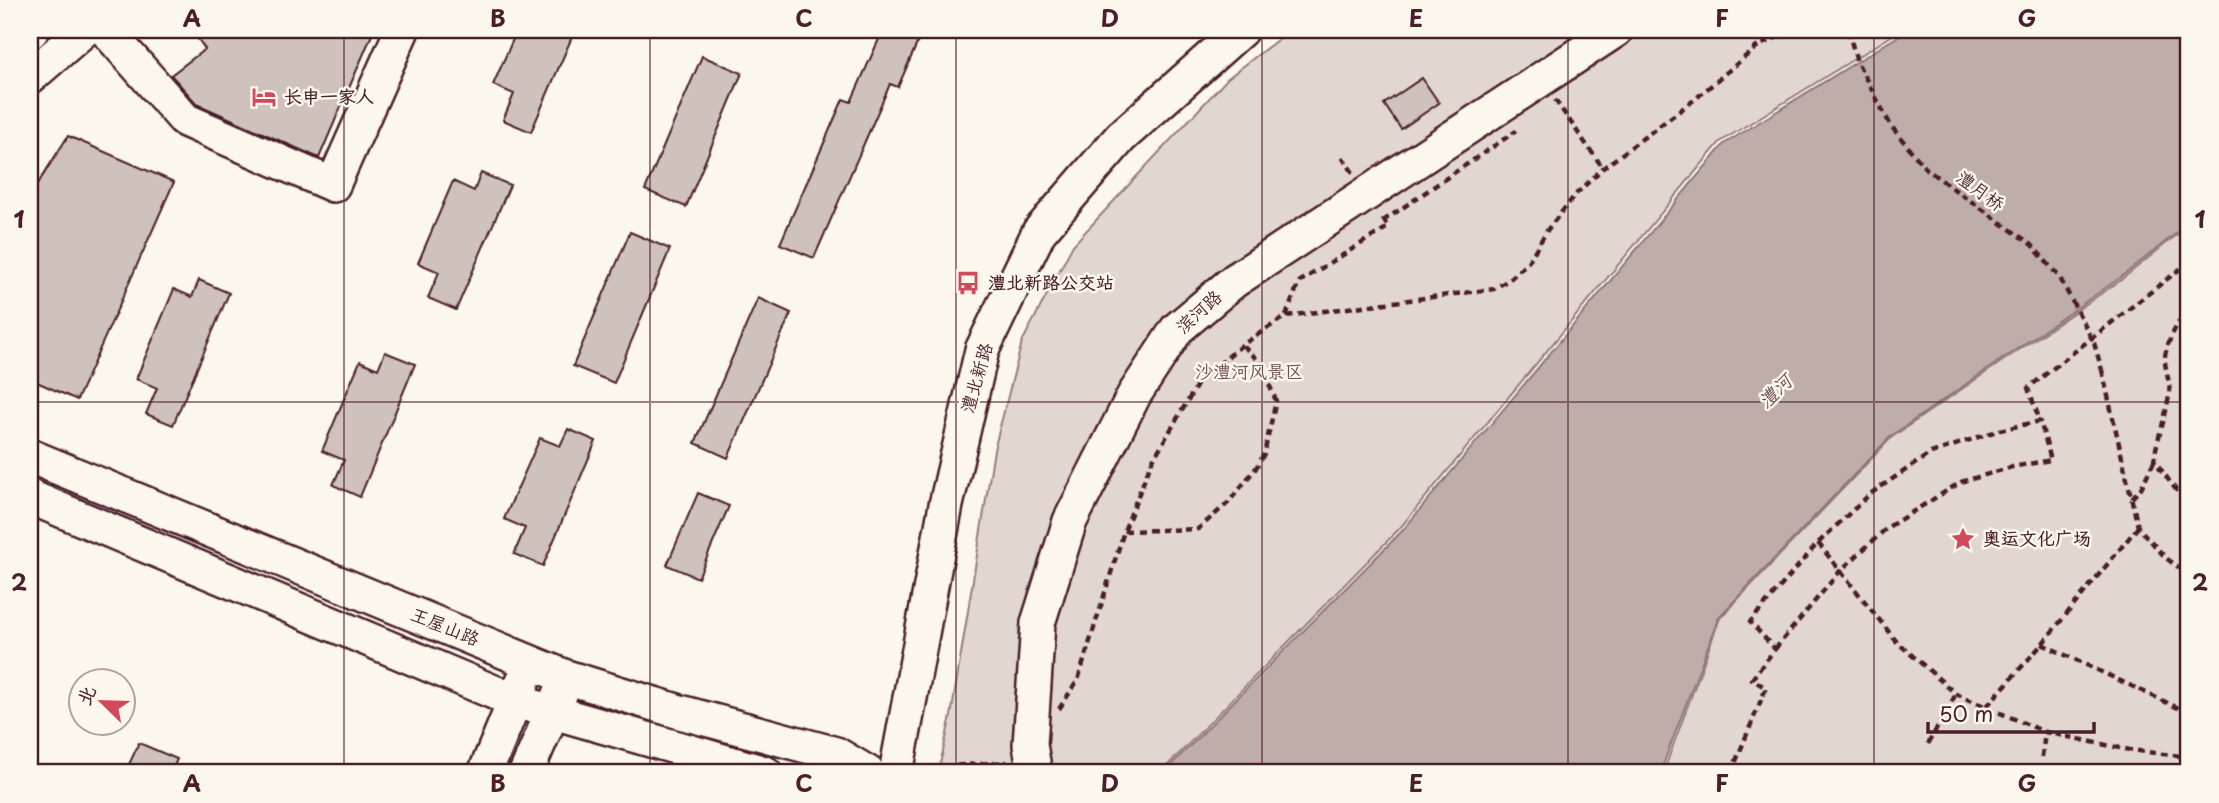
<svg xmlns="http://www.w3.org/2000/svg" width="2219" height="803" viewBox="0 0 2219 803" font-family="'Playpen Sans','LXGW WenKai TC',sans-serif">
  <rect width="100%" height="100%" fill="#fbf7ec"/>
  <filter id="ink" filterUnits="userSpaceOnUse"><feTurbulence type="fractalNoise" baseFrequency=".0143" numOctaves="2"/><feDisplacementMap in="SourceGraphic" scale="14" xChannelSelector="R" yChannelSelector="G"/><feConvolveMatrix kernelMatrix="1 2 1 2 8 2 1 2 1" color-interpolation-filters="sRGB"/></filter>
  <g filter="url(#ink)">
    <g fill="#e2d7d0" stroke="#967b7e" stroke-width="2">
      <polygon points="1290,30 1901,30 1720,142 1400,528 1167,766 1165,773 938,773 951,716 994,450 1022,342 1073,245 1228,78"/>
      <polygon points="2189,225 2189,773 1663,773 1720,618 1892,437 2121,280"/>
    </g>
    <polygon fill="#bfadaa" stroke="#907477" stroke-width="2" points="1908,30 2189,30 2189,223 2120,278 1891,436 1719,617 1660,773 1167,773 1169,767 1403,530 1724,144"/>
    <g fill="#cfc2bc" stroke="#4a1f2b" stroke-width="2">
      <polygon points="211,30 374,30 319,158 197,104 171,75 205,49 198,39"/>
      <polygon points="517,30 575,30 531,132 503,120 514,94 493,85"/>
      <polygon points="883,30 923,30 898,87 890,84 814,258 780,244 843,99 851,102"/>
      <polygon points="702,56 742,73 686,207 645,190"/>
      <polygon points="1422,78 1439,103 1401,129 1384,104"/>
      <polygon points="68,136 174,182 77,400 30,379 30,196"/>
      <polygon points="481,173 510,185 456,310 428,298 439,272 418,263 453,181 474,191"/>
      <polygon points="630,232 670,249 614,383 573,366"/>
      <polygon points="199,280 229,293 173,425 146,414 157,388 136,379 174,289 192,297"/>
      <polygon points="758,298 791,313 728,458 695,443"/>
      <polygon points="385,352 415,364 360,497 333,485 344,460 322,451 360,361 378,369"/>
      <polygon points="568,429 596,441 543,566 514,554 525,528 504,519 540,438 560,446"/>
      <polygon points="698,493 729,506 698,578 667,565"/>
      <polygon points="139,743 177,759 171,773 125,773"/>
    </g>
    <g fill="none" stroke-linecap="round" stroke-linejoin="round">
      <g stroke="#4a1f2b" stroke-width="38">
        <g id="minor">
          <polyline points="106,30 185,120 333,185 402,30"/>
          <polyline points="30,32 32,30"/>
          <polyline points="30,77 84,30"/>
          <polyline points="30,456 566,677 680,712 836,754 868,773"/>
          <polyline points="30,497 515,701 765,773"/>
          <polyline points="485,773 523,681"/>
          <polyline points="526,773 561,692"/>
          <polyline points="896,773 946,505 982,350 1039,232 1121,137 1241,30"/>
          <polyline points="1035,773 1030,745 1038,623 1070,521 1134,395 1177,329 1234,281 1616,30"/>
        </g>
      </g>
      <g stroke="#4a1f2b" stroke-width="4.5" stroke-dasharray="7 5" stroke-linecap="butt">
        <polyline points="1555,100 1603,168"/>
        <polyline points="1342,157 1354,174"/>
        <polyline points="1383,221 1516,131"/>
        <path d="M2189 308C2179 319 2163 348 2165 362 2166 373 2171 384 2169 395 2166 418 2157 438 2154 460L2176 490H2189"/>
        <polyline points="1286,316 1299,282 1388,227 1381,216"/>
        <polyline points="2102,370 2138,527 2166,558 2189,575"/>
        <polyline points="2132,498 2141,488 2154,461"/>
        <polyline points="1124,531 1198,529 1228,503 1256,468 1264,454 1276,401 1260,362 1242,345"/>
        <polyline points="1818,543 1897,642 1956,694 2045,732 2130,750 2189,757"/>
        <polyline points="2042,644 2189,713"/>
        <polyline points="1775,649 1840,571 1888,527 1961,482 2012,467 2051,460 2040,421"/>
        <polyline points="1987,706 2042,644 2138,527"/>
        <polyline points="1059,709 1078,680 1124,531 1151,463 1200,380 1242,345 1286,316 1494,289 1511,278 1528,262 1548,229 1576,194 1603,168 1694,100 1758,46 1793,30"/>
        <polyline points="1928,744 1956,694"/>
        <polyline points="2042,757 2045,732"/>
        <polyline points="921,768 1007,762"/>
        <polyline points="1731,773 1766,688 1752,679 1775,649 1750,622 1818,543 1870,494 1931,453 2000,430 2040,421 2028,388 2189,262"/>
      </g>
      <use href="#minor" stroke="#fbf7ec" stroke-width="33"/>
      <polyline stroke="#4a1f2b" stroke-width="4.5" stroke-dasharray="7 5" stroke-linecap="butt" points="1848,30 1857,62 1891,126 1926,169 2032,245 2060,278 2094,343 2102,370"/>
    </g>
  </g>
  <path fill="none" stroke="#4a1f2b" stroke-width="2" stroke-opacity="0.55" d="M344 30V773M650 30V773M956 30V773M1262 30V773M1568 30V773M1874 30V773M30 402H2189"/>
  <defs>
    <g id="hotel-bare" transform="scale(1.89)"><path d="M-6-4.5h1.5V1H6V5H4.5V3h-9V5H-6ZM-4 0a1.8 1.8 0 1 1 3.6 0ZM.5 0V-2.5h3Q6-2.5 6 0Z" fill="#d1495b" stroke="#fbf7ec" stroke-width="2.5" paint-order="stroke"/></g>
    <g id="bus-bare" transform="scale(1.89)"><path d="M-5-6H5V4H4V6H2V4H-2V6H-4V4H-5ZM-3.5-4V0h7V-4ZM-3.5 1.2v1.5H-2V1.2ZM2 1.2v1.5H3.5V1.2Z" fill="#d1495b" stroke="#fbf7ec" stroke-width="2.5" paint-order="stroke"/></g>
    <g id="sight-bare" transform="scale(1.89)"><path d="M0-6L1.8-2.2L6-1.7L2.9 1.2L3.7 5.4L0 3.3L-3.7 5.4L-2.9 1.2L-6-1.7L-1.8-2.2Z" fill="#d1495b" stroke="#fbf7ec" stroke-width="2.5" paint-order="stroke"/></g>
  </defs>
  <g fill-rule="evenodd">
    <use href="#hotel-bare" x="264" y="97"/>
    <use href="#bus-bare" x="968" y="283"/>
    <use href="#sight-bare" x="1963" y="539"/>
  </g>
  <g text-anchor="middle" stroke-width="5" stroke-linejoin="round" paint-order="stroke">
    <g font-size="18" font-weight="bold" fill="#4a1f2b" stroke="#fbf7ec" text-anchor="start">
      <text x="284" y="103">长申一家人</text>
      <text x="988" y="289">澧北新路公交站</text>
      <text x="1983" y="545">奥运文化广场</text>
    </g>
    <g font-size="18" fill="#4a1f2b" stroke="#fbf7ec">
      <text transform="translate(1980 191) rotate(36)" y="6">澧月桥</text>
      <text transform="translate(1199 312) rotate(-42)" y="6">滨河路</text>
      <text transform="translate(977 378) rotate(-74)" y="6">澧北新路</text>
      <text transform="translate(445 627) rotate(22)" y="6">王屋山路</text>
    </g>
    <g font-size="18" fill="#704d54" stroke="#fbf7ec">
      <text x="1249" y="378">沙澧河风景区</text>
    </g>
    <g font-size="19" font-style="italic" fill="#6d4a51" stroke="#fbf7ec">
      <text transform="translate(1775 391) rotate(-44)" y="7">澧河</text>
    </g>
  </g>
  <rect width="2219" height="803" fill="none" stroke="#fbf7ec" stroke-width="77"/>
  <g transform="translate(102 702) rotate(293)"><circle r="33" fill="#fbf7ec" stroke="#b4a19f" stroke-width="2"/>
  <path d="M0-5L12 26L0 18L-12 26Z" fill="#d1495b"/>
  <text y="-10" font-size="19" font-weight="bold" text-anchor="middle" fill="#4a1f2b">北</text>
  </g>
  <path d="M1928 722v10h166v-10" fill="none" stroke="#4a1f2b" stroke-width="3.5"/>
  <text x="1939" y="722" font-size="21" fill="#4a1f2b" stroke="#fbf7ec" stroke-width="5" paint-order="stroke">50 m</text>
  <rect x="38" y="38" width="2142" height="726" fill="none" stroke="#4a1f2b" stroke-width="2.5"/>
  <g font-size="23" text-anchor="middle" font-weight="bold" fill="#4a1f2b">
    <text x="192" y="27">A</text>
    <text x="498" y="27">B</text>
    <text x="804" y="27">C</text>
    <text x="1110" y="27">D</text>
    <text x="1416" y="27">E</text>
    <text x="1722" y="27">F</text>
    <text x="2027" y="27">G</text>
    <text x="19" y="228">1</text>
    <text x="2200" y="228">1</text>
    <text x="19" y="591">2</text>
    <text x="2200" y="591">2</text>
    <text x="192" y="792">A</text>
    <text x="498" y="792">B</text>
    <text x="804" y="792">C</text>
    <text x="1110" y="792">D</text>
    <text x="1416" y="792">E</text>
    <text x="1722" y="792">F</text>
    <text x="2027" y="792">G</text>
  </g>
</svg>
